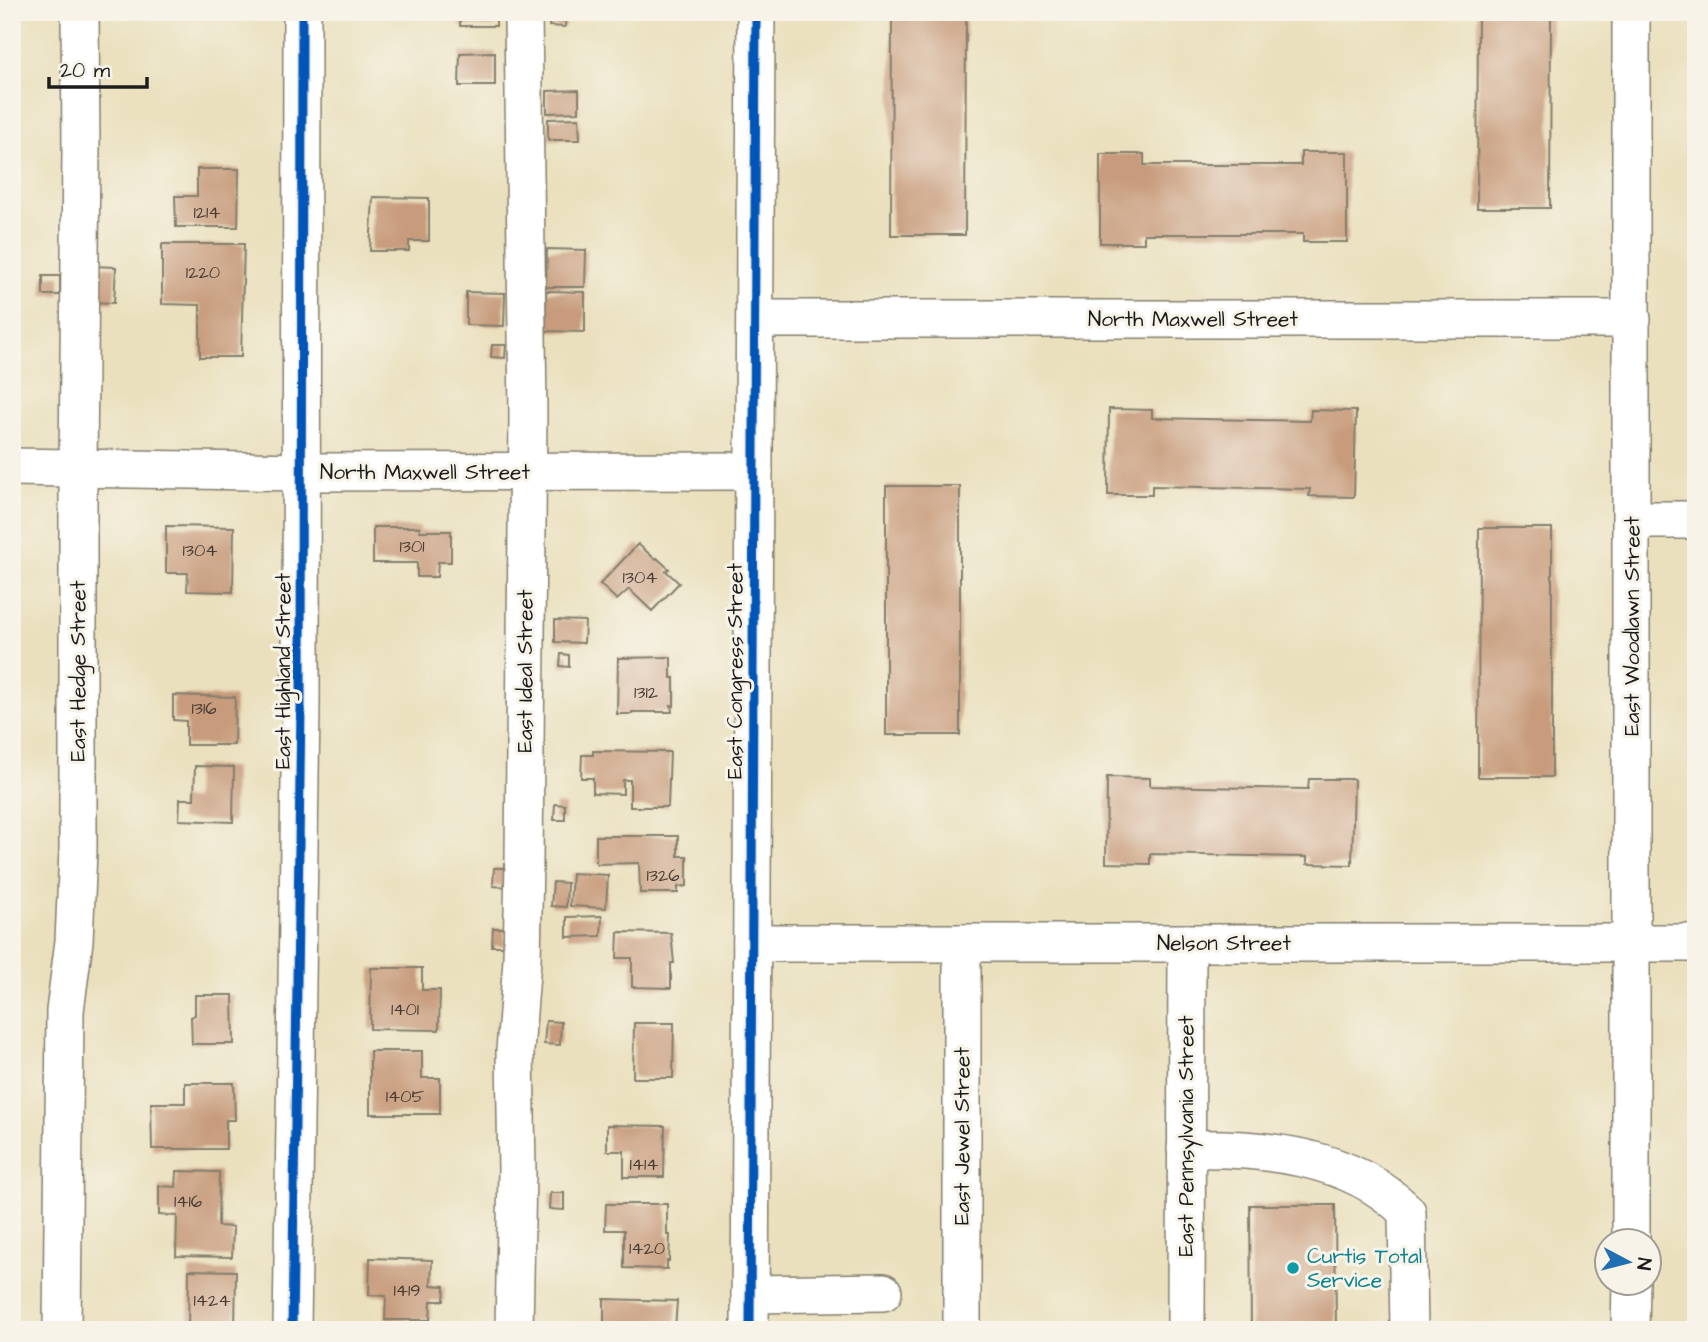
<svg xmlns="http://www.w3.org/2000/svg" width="1708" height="1342" viewBox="0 0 1708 1342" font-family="'Architects Daughter',sans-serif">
  <rect width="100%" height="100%" fill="#f7f3e8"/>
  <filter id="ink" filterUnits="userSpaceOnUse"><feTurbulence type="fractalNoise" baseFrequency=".0143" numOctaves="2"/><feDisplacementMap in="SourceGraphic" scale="14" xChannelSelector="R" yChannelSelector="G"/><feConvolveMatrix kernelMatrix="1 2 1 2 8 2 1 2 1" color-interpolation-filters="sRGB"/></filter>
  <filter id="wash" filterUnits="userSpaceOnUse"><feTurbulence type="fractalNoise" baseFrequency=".00686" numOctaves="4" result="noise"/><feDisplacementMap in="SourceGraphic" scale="28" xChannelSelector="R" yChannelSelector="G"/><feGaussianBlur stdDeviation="1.57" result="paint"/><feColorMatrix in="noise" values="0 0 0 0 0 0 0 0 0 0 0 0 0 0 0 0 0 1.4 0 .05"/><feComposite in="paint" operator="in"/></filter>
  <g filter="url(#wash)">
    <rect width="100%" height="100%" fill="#eae0bd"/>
    <g id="blocks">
      <g fill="#c79b7b">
        <rect x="460" y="12" width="36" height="14"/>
        <polygon points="550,12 566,13 565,27 549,26"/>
        <polygon points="892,12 966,12 965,235 891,235"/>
        <polygon points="1478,12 1551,12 1550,208 1477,208"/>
        <polygon points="495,52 495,86 459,86 460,53"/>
        <polygon points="579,90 579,112 547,113 547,91"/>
        <polygon points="579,118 580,140 548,140 548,119"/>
        <polygon points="1301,152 1347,152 1347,242 1303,242 1303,234 1144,234 1144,243 1100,243 1100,154 1144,154 1144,165 1301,165"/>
        <polygon points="197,169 239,169 238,227 176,227 175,196 197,196"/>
        <polygon points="373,197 429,198 429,241 409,241 409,251 370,251"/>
        <polygon points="162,244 244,244 241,357 200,357 200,305 162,304"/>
        <polygon points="547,249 586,250 585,287 546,287"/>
        <polygon points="92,266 116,267 114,303 90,302"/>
        <rect x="43" y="276" width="17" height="19"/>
        <polygon points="546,291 585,292 585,332 545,331"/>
        <polygon points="466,292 505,293 504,326 466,325"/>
        <polygon points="492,345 506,345 505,358 491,357"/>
        <polygon points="1109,409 1152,410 1152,418 1310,421 1311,410 1356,411 1354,497 1309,496 1310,489 1152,486 1152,495 1108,495"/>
        <rect x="886" y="486" width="74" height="249"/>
        <polygon points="166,526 234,527 233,592 187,591 188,573 166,573"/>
        <polygon points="373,527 420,527 420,531 451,531 451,562 438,562 437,577 417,577 417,563 373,563"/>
        <polygon points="1479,528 1552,528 1552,777 1478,777"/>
        <polygon points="638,544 655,559 657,558 669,569 666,571 679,583 652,611 629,589 617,600 600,584"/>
        <polygon points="555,620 585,621 584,643 555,642"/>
        <polygon points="561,654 569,655 569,667 560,666"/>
        <polygon points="671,657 671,678 674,678 674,706 671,705 672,712 632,712 632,714 617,714 618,658"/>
        <polygon points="173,695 235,697 234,745 186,745 186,721 173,720"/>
        <polygon points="593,751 670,752 668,807 630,807 630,780 623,780 623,794 593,793 593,778 581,778 582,755 593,755"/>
        <polygon points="195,766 234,767 233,822 179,820 180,799 194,799"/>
        <polygon points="1107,777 1150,778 1150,786 1308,789 1309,779 1354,779 1352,865 1307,864 1307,857 1150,854 1150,864 1106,863"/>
        <polygon points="555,804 565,805 565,820 554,820"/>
        <polygon points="596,836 678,836 678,856 687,856 687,886 678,887 678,893 640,893 639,863 596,864"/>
        <polygon points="494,868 509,868 508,887 493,886"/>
        <polygon points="572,873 608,875 606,908 570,906"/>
        <polygon points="553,882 567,883 566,907 551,906"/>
        <polygon points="602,916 601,936 567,937 567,917"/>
        <polygon points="493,928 505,928 505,946 492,946"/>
        <polygon points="618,932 671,933 674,963 671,963 671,988 632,987 632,958 617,958"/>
        <polygon points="371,968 422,968 422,990 440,990 439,1030 370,1029"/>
        <rect x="1693" y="993" width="3" height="337"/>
        <polygon points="195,995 233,995 234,1044 192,1044 191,1017 195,1015"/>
        <polygon points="546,1021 561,1022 560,1045 544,1044"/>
        <polygon points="634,1023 674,1023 673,1078 633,1078"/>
        <polygon points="370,1051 422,1051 422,1078 440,1078 440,1114 370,1114"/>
        <polygon points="185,1083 234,1083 235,1120 226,1120 226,1149 152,1149 151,1103 185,1103"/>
        <polygon points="607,1125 665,1126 664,1177 624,1177 624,1151 607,1151"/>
        <polygon points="177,1171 219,1172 218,1226 233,1227 232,1257 176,1256 177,1216 159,1215 159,1186 176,1187"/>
        <polygon points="550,1193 564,1193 564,1210 549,1209"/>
        <polygon points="606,1204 667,1204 667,1235 670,1235 669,1261 667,1261 667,1269 624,1268 624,1230 605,1230"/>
        <polygon points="1250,1205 1335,1205 1336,1330 1251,1330"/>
        <polygon points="370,1258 432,1260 431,1285 445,1286 444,1301 431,1301 430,1320 385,1320 386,1296 369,1295"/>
        <polygon points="189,1270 236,1271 235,1330 188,1330"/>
        <polygon points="604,1299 677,1301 675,1329 604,1328"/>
      </g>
    </g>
  </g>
  <g filter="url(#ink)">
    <use href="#blocks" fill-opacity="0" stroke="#837e6c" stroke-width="2"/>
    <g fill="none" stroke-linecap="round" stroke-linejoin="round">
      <g stroke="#837e6c" stroke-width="40">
        <g id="minor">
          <polyline points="755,319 1632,319"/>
          <polyline points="12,467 301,472 754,471"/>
          <polyline points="1632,520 1696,520"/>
          <polyline points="752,943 1696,943"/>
          <path d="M1186 1149C1262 1147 1351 1155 1407 1212L1409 1330"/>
          <polyline points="1631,1240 1631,12"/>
          <polyline points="750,1294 883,1292"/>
          <polyline points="62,1330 65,1011 74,941 78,851 78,467 81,150 80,12"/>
          <polyline points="292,1330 301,707 302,12"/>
          <polyline points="514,1330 517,1171 515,1051 522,960 524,862 528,414 523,12"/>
          <polyline points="750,1330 756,12"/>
          <polyline points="962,1330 962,943"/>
          <polyline points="1186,1330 1187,943"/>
          <polyline points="1630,1330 1631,1282"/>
        </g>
      </g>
      <use href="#minor" stroke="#fff" stroke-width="37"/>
      <g stroke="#f7f3e8" stroke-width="13">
        <g id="cycleway">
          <polyline points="292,1330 301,707 302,12"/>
          <polyline points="750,1330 756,12"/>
        </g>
      </g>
      <use href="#cycleway" stroke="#0057b8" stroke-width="9"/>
    </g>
  </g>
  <circle fill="#0f9aa8" stroke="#f7f3e8" stroke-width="2.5" cx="1293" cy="1268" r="7"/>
  <g text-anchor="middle" stroke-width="6" stroke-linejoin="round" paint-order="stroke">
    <g font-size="18" fill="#473c34">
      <text x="207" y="218">1214</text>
      <text x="203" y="278">1220</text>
      <text x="412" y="552">1301</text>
      <text x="200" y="556">1304</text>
      <text x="640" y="583">1304</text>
      <text x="646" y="698">1312</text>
      <text x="204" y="714">1316</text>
      <text x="663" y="881">1326</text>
      <text x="405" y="1015">1401</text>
      <text x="405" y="1102">1405</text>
      <text x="644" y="1170">1414</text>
      <text x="188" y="1207">1416</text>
      <text x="647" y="1254">1420</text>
      <text x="407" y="1296">1419</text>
      <text x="212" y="1306">1424</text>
    </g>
    <g font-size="21" fill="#1c1c1c" stroke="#f7f3e8">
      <text x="1193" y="326">North Maxwell Street</text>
      <text x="425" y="479">North Maxwell Street</text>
      <text transform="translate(1632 626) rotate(-90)" y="7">East Woodlawn Street</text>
      <text transform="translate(78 671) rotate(-90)" y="7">East Hedge Street</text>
      <text transform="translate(283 671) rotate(-90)" y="7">East Highland Street</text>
      <text transform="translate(525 671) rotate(-90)" y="7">East Ideal Street</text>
      <text transform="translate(735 671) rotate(-90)" y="7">East Congress Street</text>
      <text x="1224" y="950">Nelson Street</text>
      <text transform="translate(962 1136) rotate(-90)" y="7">East Jewel Street</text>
      <text transform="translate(1186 1136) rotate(-90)" y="7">East Pennsylvania Street</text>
    </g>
    <g font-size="21" fill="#0d838f" stroke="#f7f3e8" text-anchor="start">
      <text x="1307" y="1263">Curtis Total<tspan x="1307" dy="24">Service</tspan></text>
    </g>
  </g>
  <rect width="1708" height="1342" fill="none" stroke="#f7f3e8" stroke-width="42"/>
  <g transform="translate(1628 1262) rotate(97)"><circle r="33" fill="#f7f3e8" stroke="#9f9d96" stroke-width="2"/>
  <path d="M0-5L12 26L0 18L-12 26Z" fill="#1f6fb2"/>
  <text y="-10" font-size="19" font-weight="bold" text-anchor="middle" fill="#1c1c1c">N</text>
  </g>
  <path d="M49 77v10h98v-10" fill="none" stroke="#1c1c1c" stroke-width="3.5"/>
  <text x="60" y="77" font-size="21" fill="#1c1c1c" stroke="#f7f3e8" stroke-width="5" paint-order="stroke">20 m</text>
</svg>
